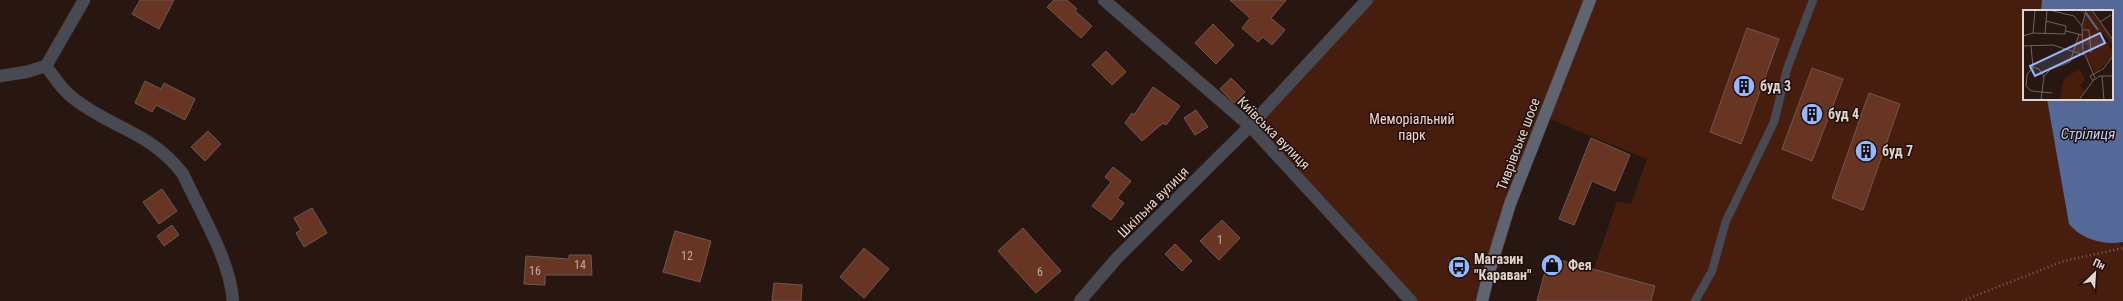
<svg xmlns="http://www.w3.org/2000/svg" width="2123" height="301" viewBox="0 0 2123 301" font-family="'Roboto Condensed',sans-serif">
  <rect width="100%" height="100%" fill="#281711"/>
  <polygon fill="#471e0e" points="1367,0 2046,0 2041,11 2024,11 2024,99 2047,99 2070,224 2123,245 2123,301 1652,301 1654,285 1594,269 1617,201 1631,204 1647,159 1545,117 1482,301 1411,301 1250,126"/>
  <path fill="#546997" d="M2042 0H2123V242C2105 246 2081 239 2069 224L2047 99H2112V11H2041Z"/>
  <g fill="#673522" stroke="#6e5951">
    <polygon points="140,0 174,0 159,29 132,14"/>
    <polygon points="1054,0 1067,0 1077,9 1075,11 1092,26 1081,38 1047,7"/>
    <polygon points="1230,0 1286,0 1271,18 1285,30 1272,45 1263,37 1258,42 1242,28 1250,18"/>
    <polygon points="1213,24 1234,45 1216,64 1195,43"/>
    <polygon points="1747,28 1779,39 1741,144 1710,132"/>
    <polygon points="1106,51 1126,72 1112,85 1092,65"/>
    <polygon points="1812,68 1843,79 1812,161 1782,149"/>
    <polygon points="1231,78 1245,92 1234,103 1220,89"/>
    <polygon points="145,81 161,89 164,83 195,99 185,120 156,105 152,112 135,103"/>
    <polygon points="1153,87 1180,106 1166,125 1163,123 1142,141 1125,123 1132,113 1134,115"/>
    <polygon points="1869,93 1900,104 1863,210 1832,198"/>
    <polygon points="1196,110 1208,127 1195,135 1184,118"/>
    <polygon points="208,131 221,144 205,161 191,147"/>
    <polygon points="1591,138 1630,155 1615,191 1592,181 1574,225 1559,219"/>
    <polygon points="1113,167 1131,181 1117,198 1124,203 1111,220 1092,206 1111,182 1105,177"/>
    <polygon points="162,189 177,211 159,224 143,202"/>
    <polygon points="312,208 327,233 304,247 296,233 301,230 294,218"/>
    <polygon points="1222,220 1240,238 1219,260 1200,241"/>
    <polygon points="172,225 179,235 164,246 157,236"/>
    <polygon points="1023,228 1061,271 1036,293 998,251"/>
    <polygon points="675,231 711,241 700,282 663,272"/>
    <polygon points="1175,244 1192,261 1182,271 1165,254"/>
    <polygon points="864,248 889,269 864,298 840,277"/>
    <polygon points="569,255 591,255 592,275 545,275 545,285 524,284 526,256 569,259"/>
    <polygon points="1549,257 1655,286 1651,301 1537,301"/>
    <polygon points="774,283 802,285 801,301 772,301"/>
  </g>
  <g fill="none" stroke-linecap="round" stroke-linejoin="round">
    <g stroke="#42312c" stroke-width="9">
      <polyline id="lane" points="1695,301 1712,271 1726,221 1774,122 1787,69 1813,0"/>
    </g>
    <g stroke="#42312c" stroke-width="13">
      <g id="street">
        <polyline points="1104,0 1250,126 1411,301"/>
        <path d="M46 66C54 77 62 90 73 98 112 129 150 131 183 174 200 212 230 259 233 301"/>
        <polyline points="0,76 26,72 46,66 84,0"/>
        <polyline points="1080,301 1117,258 1250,126 1367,0"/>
      </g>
    </g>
    <g stroke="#42312c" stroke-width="13">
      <polyline id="secondary" points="1482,301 1490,269 1510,204 1590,0"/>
    </g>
    <polyline stroke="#72635d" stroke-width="2.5" stroke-dasharray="1 3" stroke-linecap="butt" points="1962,301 2064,261 2123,248"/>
    <use href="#lane" stroke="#474a52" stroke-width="8"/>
    <use href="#street" stroke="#474a52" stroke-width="12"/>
    <use href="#secondary" stroke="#5e6470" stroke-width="12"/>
  </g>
  <defs>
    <g id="building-disc" transform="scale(1.15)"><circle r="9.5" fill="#96b6fd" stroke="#1f0e08"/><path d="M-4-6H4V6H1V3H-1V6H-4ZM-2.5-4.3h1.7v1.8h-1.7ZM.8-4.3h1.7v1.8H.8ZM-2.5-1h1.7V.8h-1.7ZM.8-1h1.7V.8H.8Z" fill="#111"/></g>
    <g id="shop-disc" transform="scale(1.15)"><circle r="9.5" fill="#96b6fd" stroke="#1f0e08"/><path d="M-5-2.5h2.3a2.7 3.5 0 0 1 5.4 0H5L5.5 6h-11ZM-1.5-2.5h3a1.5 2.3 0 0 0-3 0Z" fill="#111"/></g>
    <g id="bus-disc" transform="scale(1.15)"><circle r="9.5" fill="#96b6fd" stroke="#1f0e08"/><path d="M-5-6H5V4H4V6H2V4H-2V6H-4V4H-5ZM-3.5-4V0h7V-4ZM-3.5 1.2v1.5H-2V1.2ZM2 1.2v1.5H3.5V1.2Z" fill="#111"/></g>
  </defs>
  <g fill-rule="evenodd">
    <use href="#building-disc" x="1744" y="86"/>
    <use href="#building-disc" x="1812" y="114"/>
    <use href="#building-disc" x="1866" y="151"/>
    <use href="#shop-disc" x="1552" y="265"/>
    <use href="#bus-disc" x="1459" y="267"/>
  </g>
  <g text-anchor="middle" stroke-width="3" stroke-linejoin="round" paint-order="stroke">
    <g font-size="12" fill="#c2aca4">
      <text x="1220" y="244">1</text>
      <text x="687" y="260">12</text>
      <text x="580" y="269">14</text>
      <text x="535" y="275">16</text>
      <text x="1040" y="276">6</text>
    </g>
    <g font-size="14" font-weight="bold" fill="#e0d4cf" stroke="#1f0e08" text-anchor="start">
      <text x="1760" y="91">буд 3</text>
      <text x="1828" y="119">буд 4</text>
      <text x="1882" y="156">буд 7</text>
      <text x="1474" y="264">Магазин<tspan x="1474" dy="16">"Караван"</tspan></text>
      <text x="1568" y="270">Фея</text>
    </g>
    <g font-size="14" fill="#f9d6ca" stroke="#1f0e08">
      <text x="1412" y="124">Меморіальний<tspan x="1412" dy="16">парк</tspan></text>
    </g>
    <g font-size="14" fill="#e0d4cf" stroke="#1f0e08">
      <text transform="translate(1274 133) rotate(45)" y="5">Київська вулиця</text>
      <text transform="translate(1518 144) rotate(-69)" y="5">Тиврівське шосе</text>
      <text transform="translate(1153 202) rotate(-45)" y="5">Шкільна вулиця</text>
    </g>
    <g font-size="15" font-style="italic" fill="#b9cdf9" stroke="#1f0e08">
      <text x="2088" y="139">Стрілиця</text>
    </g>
  </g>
  <g transform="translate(2023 10)">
    <rect width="90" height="90" fill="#281711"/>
    <path d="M56 0H69L90 31V35L80 23 75 22 79 31H83L90 42V46L72 63 63 47V44L67 43 64 35 60 36 61 45 50 40 56 24 59 25 61 5ZM56 59 62 70 57 76 62 81 56 90H37L41 69Z" fill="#471e0e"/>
    <path fill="none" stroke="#546997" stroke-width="2" d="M63 3 75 20"/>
    <path fill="none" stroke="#72635d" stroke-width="1" d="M26 0 51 6 59 16M69 0 90 30M77 12 88 5M59 20H66L68 43M43 21 59 25M10 23 12 0M22 24 24 0M0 26 10 23 42 24 43 16 23 11M0 36 30 35 61 45M8 36 10 57 4 65 3 76 8 81 29 83M9 57 16 59 21 66M79 66 81 90M72 70 76 66H90M70 71 67 66 80 59 90 46M18 90 21 66 28 59 47 52 56 24M56 90 72 68 60 40 59 16 63 0"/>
    <path fill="#96b6fd" fill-opacity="0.15" stroke="#96b6fd" stroke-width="2" d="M77 23 82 33 12 66 7 56Z"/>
    <rect width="90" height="90" fill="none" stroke="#e0d4cf" stroke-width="2"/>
  </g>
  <g transform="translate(2095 273) rotate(25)" stroke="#1f0e08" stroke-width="3" paint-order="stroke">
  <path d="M0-3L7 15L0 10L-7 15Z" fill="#e0d4cf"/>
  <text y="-6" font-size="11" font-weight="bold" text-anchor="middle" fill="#e0d4cf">Пн</text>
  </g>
</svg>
